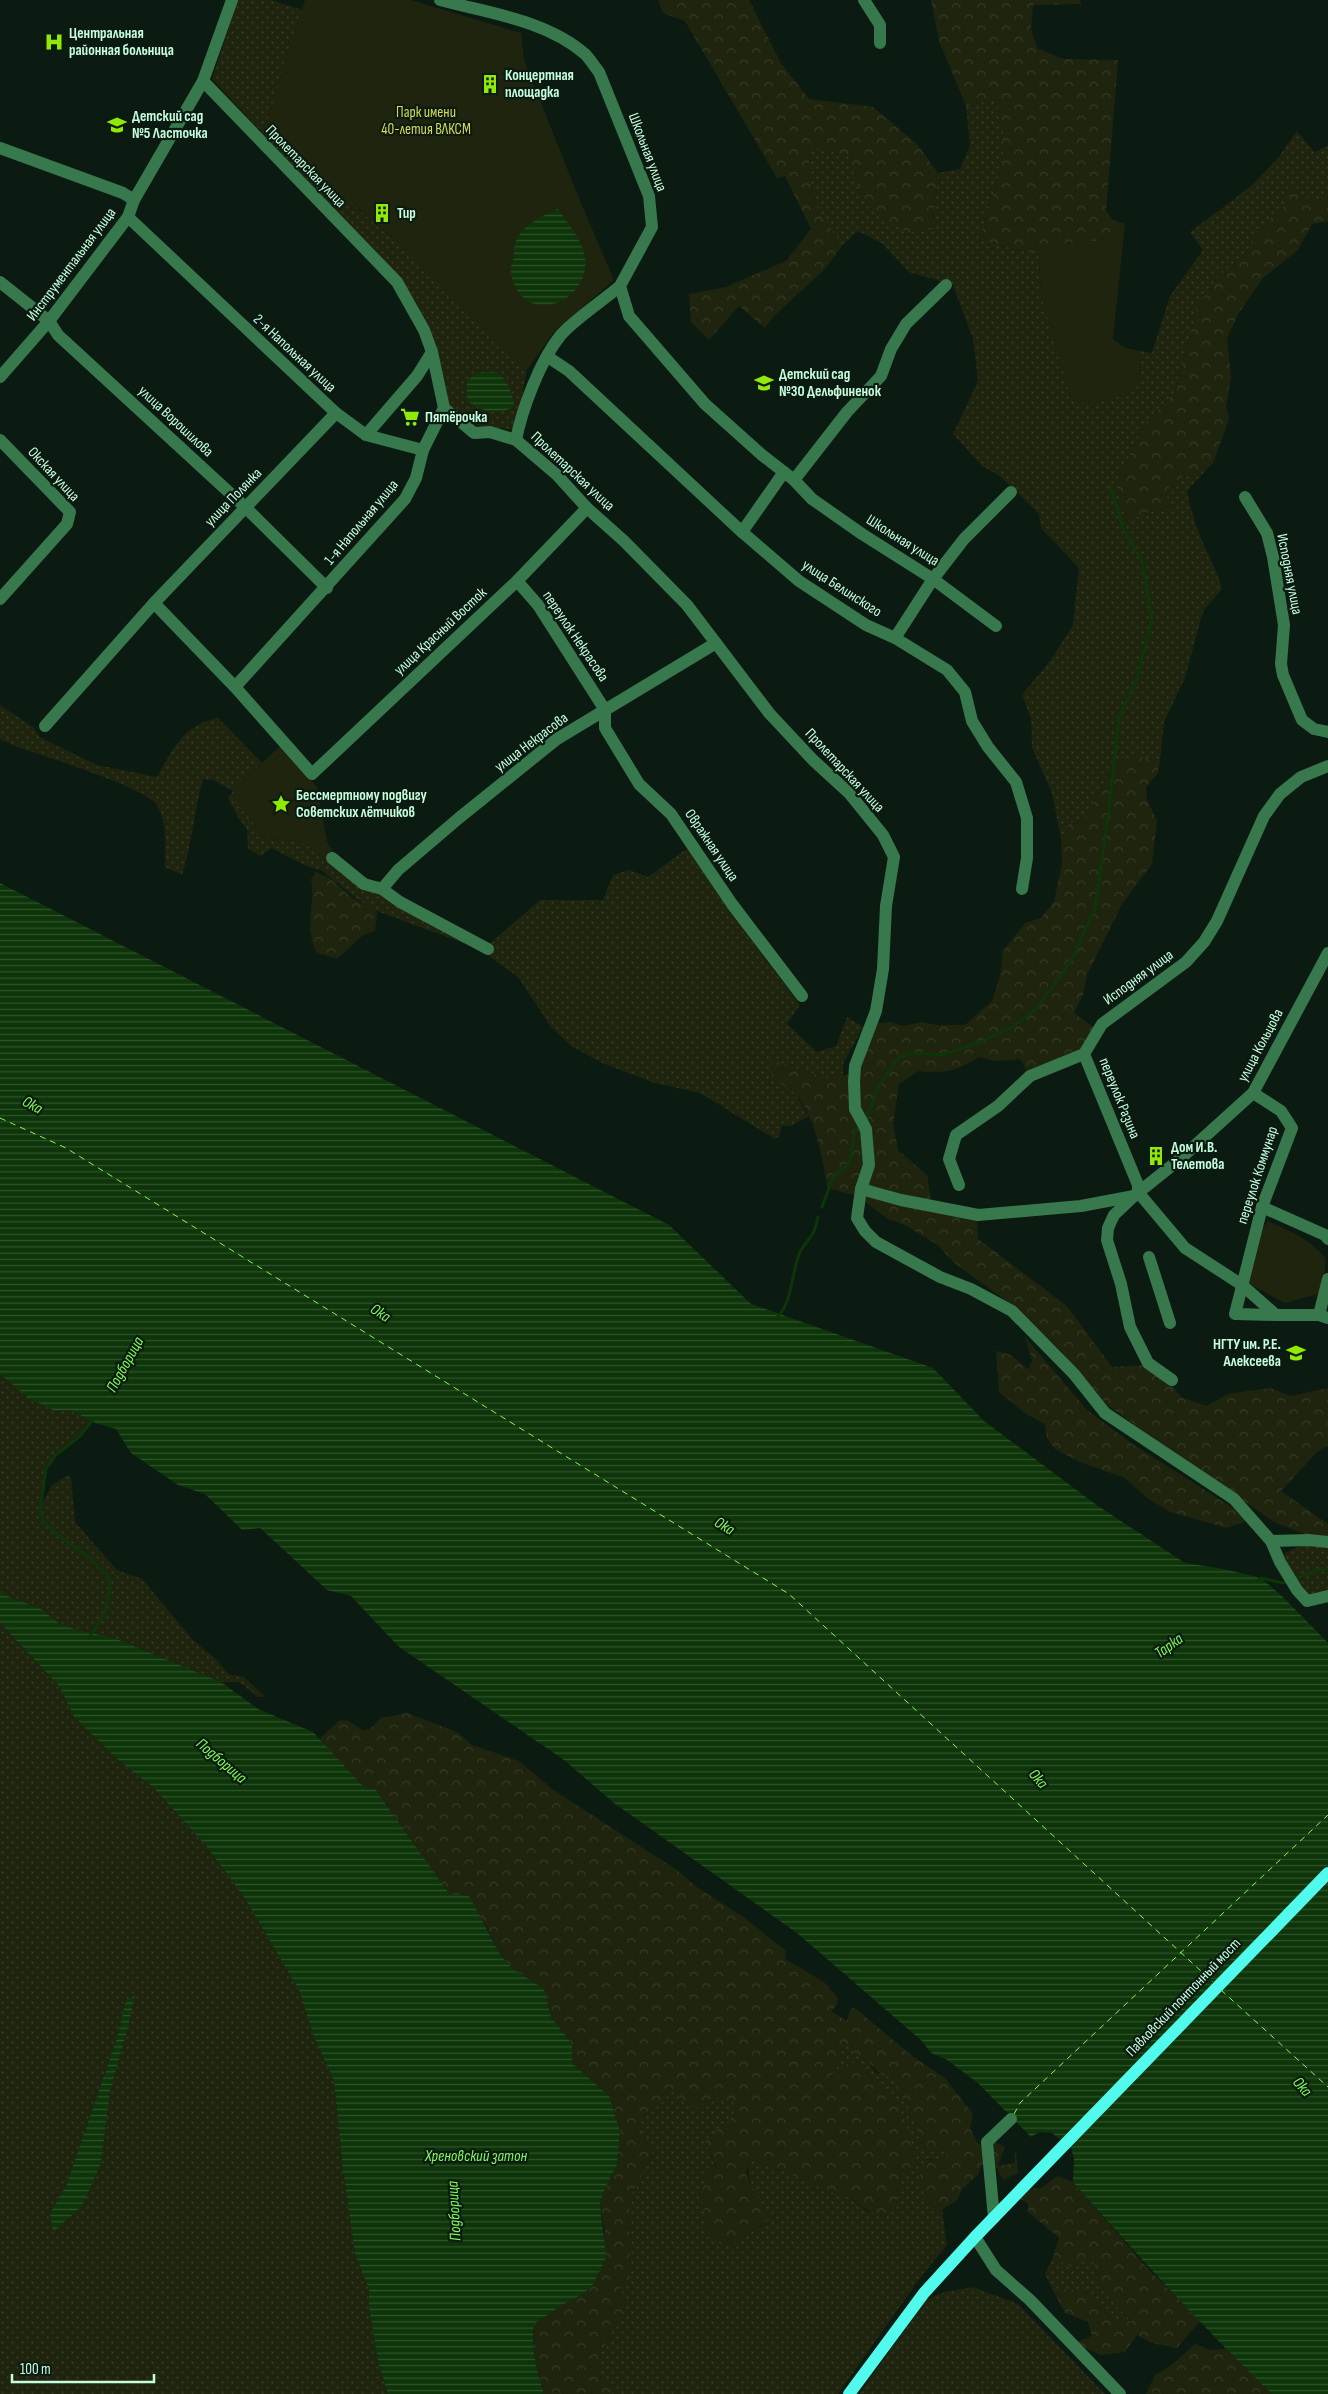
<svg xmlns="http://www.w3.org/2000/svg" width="1328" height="2394" viewBox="0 0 1328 2394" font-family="'Sofia Sans Condensed',sans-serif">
  <defs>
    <pattern id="grass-dots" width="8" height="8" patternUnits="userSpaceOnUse" patternTransform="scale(1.25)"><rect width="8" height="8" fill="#1f240e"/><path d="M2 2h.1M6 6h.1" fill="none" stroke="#343a25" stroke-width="1.8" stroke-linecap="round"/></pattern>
    <pattern id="forest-crowns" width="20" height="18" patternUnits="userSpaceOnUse" patternTransform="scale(1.25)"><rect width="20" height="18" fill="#1f240e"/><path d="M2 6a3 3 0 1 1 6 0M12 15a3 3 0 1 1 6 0" fill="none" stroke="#343a25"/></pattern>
    <pattern id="water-rules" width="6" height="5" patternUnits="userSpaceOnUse" patternTransform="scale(1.25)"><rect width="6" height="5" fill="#0d3509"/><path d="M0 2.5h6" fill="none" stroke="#2f532c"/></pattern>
  </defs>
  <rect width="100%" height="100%" fill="#0b1b12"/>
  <g fill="url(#grass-dots)" fill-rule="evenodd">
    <polygon points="238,0 271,0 303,10 295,34 358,209 417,258 527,370 515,430 475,425 448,405 429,326 414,299 399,278 212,79"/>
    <path d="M995 99 1003 127V162L979 240 1039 255 1041 294 1071 397 1139 384 1140 351 1152 353 1170 296 1203 250 1190 232 1250 187 1278 158 1297 131 1314 152 1328 146V195L1315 201 1300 195 1290 186 1286 205 1273 216 1246 252 1217 278 1197 308 1175 392 1144 425 1116 483 1127 521 1148 512 1169 510 1166 490 1183 476 1206 470 1187 491C1191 513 1199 536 1209 556 1215 570 1218 574 1222 589L1203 611 1185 678 1164 722 1160 760C1150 759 1139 755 1129 758 1110 762 1093 803 1087 819L1070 823 1061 839 1052 793 1032 747 1031 719 1022 695 1050 661 1073 625 1079 568 1041 528 1039 514 1000 476 982 466 953 434 978 381 973 339 953 285 909 272 883 244 858 231 843 245 824 223 816 204 808 175 810 150H828L849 157 861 194 932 229 938 173 960 169 970 146 966 106Z"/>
    <path d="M0 705 33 727 41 738 97 765 157 777C172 750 184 724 218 718L262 763 233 791 262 837 305 843 328 862 378 894 484 949 540 900H603L613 875 629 870 648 877 689 847 740 925 800 1005 787 1024 817 1052 836 1046 847 1017 863 1027 843 1064V1077L826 1078 801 1070 772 1079 793 1091 809 1116 791 1126H782L779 1137 775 1139 700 1093 655 1083 602 1063 571 1046 551 1027 518 977 479 949 369 908 321 870 309 867 271 848 261 856 248 849 247 829 239 819 228 798 233 791 213 780 203 779C194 811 192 844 182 875L165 867C165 847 168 821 156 804 144 787 40 755 15 746L0 739Z"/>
    <path d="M0 1374 55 1411 72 1410 92 1422C80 1436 53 1454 46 1469 42 1481 41 1496 40 1508L52 1485 68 1475 71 1478 75 1522 117 1570 142 1579 193 1640 218 1661 228 1674 244 1677 265 1697H258L239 1682H221L114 1638 77 1630 59 1623 38 1607 11 1598 0 1591Z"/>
    <polygon points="1309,1542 1328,1545 1328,1593 1308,1596 1283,1562 1285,1553"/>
    <path d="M0 1623 60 1687 74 1717 118 1760 153 1787 207 1847 244 1897 299 1990 314 2037 334 2081 343 2170 355 2254 369 2289V2307L378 2361 388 2394H0ZM126 2000V2035L110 2091 101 2163 50 2213 66 2186 117 2038Z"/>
    <path d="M847 2044 853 2047 855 2054 869 2062 875 2073 893 2075 909 2102 922 2148 934 2152 947 2147 953 2153 935 2160 927 2159 939 2212 942 2210 947 2245 920 2278 838 2394H611L613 2392 598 2374 601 2353 626 2303 620 2288 629 2199 653 2154C635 2122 635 2120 666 2099L669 2088 687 2104 712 2096 736 2103 734 2116 705 2141 744 2235 762 2226 770 2218C756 2193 744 2186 750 2156L764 2166 773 2167 839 2195 848 2196 868 2212 895 2211 901 2173 877 2079 861 2070 850 2061 834 2081 822 2086 836 2069 841 2051Z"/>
    <path d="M1053 2257 1072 2267 1080 2262H1094C1097 2290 1113 2302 1132 2322L1116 2323 1085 2292 1065 2289 1056 2296 1045 2274Z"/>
    <polygon points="973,2287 1018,2304 1105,2394 859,2394 927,2299 944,2292"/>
  </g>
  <g fill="url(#forest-crowns)">
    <path d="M658 0H749L781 63 809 99 873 107 917 144 938 173 932 229 908 233 876 214 861 194 849 157 828 150H810C805 190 818 216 843 245L825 269 774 316 765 328 739 306 709 340 691 322 689 294 726 287 786 261 811 229 785 176 777 178 685 21 663 13Z"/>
    <polygon points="931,0 1080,0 1081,4 1033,5 1031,29 1037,48 1063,59 1118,60 1106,211 1113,220 1125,224 1101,241 1067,243 1039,255 979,240 1003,162 1003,127 995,99 966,106 939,41"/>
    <polygon points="1289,185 1300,195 1315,201 1328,195 1328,221 1312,224 1298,250 1263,278 1238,314 1227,339 1231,377 1226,407 1229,419 1213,463 1206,470 1183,476 1166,490 1169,510 1148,512 1127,522 1116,483 1144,425 1175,392 1197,308 1217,278 1246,252 1273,216 1286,205"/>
    <path d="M1140 757 1160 760 1158 773 1146 787 1147 800 1157 821 1152 864 1122 904 1087 975 1083 995 1074 1013 1097 1030 1082 1052 1029 1075 1020 1059 996 1061 979 1057C956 1071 945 1074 918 1071L899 1084 893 1124 898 1150 927 1175 931 1200 977 1219 978 1239 1067 1306 1112 1367 1145 1365 1172 1385 1181 1397 1206 1406 1228 1394 1270 1388 1290 1396 1328 1388V1446L1316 1453 1281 1491 1328 1524V1538L1307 1535 1274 1522 1108 1406 1061 1351 1020 1311 953 1262 938 1245 905 1225 888 1219 857 1196 827 1188C824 1161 814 1109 792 1091 786 1086 778 1083 772 1079V1060L826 1078 853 1074 878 1023 890 1022 904 1026 921 1022 937 1025H965L992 1001 1000 976 1003 951 1025 923 1041 918 1054 902 1062 863 1061 839 1070 823 1087 819C1094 802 1110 763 1128 758 1131 757 1136 757 1140 757Z"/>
    <path d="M316 872 331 879 351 897 377 912 375 931 362 936 337 959 317 953C303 927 316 905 311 879Z"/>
    <polygon points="1025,1337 1087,1410 1134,1445 1233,1508 1246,1521 1227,1528 1170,1512 1147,1498 1125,1478 1080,1462 1055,1449 1047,1438 1045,1424 1026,1414 999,1392 996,1351 1011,1355 1026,1368 1029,1368 1032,1360"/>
    <path d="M407 1713 457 1732 472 1745 519 1761 552 1789 677 1870 698 1888 745 1918 786 1951 785 1959 824 1982 838 1998 836 2006 831 2011 847 2021 850 2009 855 2008 911 2055 945 2078 973 2114 970 2128 978 2144 988 2147 991 2141 1005 2147 998 2166 1014 2163 1016 2151 1018 2173 1003 2180 997 2168 982 2164 978 2175 962 2189 957 2200 939 2212 929 2205 918 2181 925 2160H935L953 2153 947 2148 934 2152 922 2148 909 2102 905 2101 895 2089 897 2085 893 2076C880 2077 878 2072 870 2063 866 2059 860 2057 855 2054L853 2047 847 2044 841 2051 836 2069 823 2085 834 2081 850 2060C859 2068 867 2072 876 2078 894 2090 918 2142 913 2163 913 2166 910 2170 908 2173H901L895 2211C866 2223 863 2197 839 2195L773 2167 764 2166 750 2157 746 2174 752 2188 770 2218C760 2229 746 2232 738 2244H721L707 2230 701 2196 707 2174 717 2168 705 2141 734 2116 736 2103 712 2096 703 2110 687 2104 669 2088 666 2099C635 2119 635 2122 653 2154L629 2199 630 2277 620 2288 626 2303 601 2353 598 2374 614 2392 611 2394H544C537 2371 532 2348 534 2324L562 2305 583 2294 605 2232 600 2204 605 2188 617 2165 620 2131 609 2096 572 2063V2044L551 2017 544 1989 513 1969 501 1956 485 1924 450 1895 375 1789 363 1786 325 1746 320 1738 340 1720 349 1721 364 1731 371 1728 380 1718Z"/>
    <path d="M1058 2176 1073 2182 1150 2271 1201 2320 1177 2348 1152 2343 1137 2335 1125 2352 1101 2355 1074 2343 1092 2336 1088 2322 1065 2313 1056 2296 1065 2289 1085 2292 1116 2323 1132 2321C1113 2302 1097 2290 1094 2262H1080L1072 2267 1053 2257 1059 2238 1028 2212V2203L1018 2198 1026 2189 1041 2188Z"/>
    <polygon points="1195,2344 1210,2350 1226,2349 1272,2394 1146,2394 1155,2375 1173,2364"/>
  </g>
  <g fill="#1f240e">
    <polygon points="305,0 411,0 521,33 524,60 578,196 614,280 554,332 527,370 417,258 359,209 266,124"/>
    <polygon points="1125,224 1113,339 1125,348 1140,351 1139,384 1114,398 1087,405 1071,398 1041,294 1039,255 1067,243 1101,241"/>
    <polygon points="280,746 317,787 327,841 335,855 328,862 305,843 262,837 233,791"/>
    <path d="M1268 1221C1290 1231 1311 1239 1326 1259L1322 1293 1285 1303 1246 1282 1256 1236Z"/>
  </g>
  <g fill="url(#water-rules)">
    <path d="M558 209C567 223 583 240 585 258 591 297 535 326 515 286 512 281 511 273 510 268 515 260 513 253 515 244 520 226 542 216 558 209Z"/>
    <path d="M495 372C507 377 512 393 514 406 498 418 481 410 467 401V381L477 373Z"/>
    <path d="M0 883 669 1225 751 1304 933 1368 984 1421 1098 1506 1185 1563 1224 1569 1261 1578 1284 1598 1328 1643V2394H1272C1202 2327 1137 2255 1073 2182L1074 2158 1071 2148 1052 2133 1039 2132 1031 2137 979 2084 946 2059 931 2053 922 2041 797 1933 614 1803 564 1760 398 1646 351 1596 327 1590 260 1528 242 1530 205 1494 178 1485 131 1453 116 1429 92 1422 72 1410 55 1411 29 1398 0 1374Z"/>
    <path d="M0 1591 11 1598 38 1607 59 1623 77 1630 114 1638 221 1682 258 1709 313 1732 363 1786 375 1789 450 1895 469 1896 501 1956 513 1969 544 1989 551 2017 572 2044V2063L609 2096 620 2131 617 2165 605 2188 600 2204 606 2257 594 2283 583 2294 562 2305 534 2324C531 2348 537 2371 544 2394H388L378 2361 369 2307V2289L355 2254 343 2170 334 2081 314 2037 299 1990 244 1897 207 1847 153 1787 118 1760 74 1717 60 1687 0 1623Z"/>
    <polygon points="135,1996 126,2035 110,2091 101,2163 82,2206 53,2232 50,2213 66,2186 117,2038 126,2000"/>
  </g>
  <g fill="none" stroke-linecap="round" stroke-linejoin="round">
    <g stroke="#0d3509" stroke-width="3">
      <polyline points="867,1116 880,1084 899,1057 915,1053 942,1055 980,1042 1011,1028 1037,1008 1072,959 1095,909 1109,809 1119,717 1136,681 1152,620 1142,561 1124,531 1110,486"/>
      <polyline points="822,1207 833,1177 849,1164 856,1126"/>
      <path d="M778 1316C793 1302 792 1266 801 1250 811 1234 814 1238 818 1217"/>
      <polyline points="1258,1580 1261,1578 1283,1583 1287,1582"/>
      <polyline points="1293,1580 1320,1569 1328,1569"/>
      <polyline points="90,1636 104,1615 110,1588 108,1576 87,1556 58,1535 44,1522 40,1510 46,1469 56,1455 80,1436 93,1420"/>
    </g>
    <g stroke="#80fa57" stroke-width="1" stroke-dasharray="6 5" stroke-linecap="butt">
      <polyline points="0,1118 66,1148 789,1594 1213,1982"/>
      <polyline points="1221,1990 1328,2087"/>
      <polyline points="1014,2114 1020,2103 1328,1815"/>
    </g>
    <g stroke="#37784d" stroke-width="12">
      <path d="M440 0C488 13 546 20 585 54 590 59 594 66 599 72L649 196 652 227 620 286 629 316 705 404 762 455 794 480 812 499 862 534 933 579 996 626"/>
      <polyline points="864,0 880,25 880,43"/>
      <polyline points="203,81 397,282 424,330 432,352 444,408"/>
      <polyline points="0,148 123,193 134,200"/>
      <polyline points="128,217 336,413 366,435 417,376 432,352"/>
      <polyline points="0,282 49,321 58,335 245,507 327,588"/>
      <polyline points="548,357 569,371 742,532 799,581 866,625 895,638 947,670 965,692 972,721 988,747 1016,782 1027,818 1027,858 1022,889"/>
      <polyline points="0,377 49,321 128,217 134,200 203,81 232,0"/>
      <polyline points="444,408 474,433 490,432 516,440 557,475 587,508 624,541 687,605 769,713 813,760 849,793 883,835 894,857 886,906 883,969 876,1011 855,1066 854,1082 855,1109 866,1129 869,1165 861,1189 857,1218 865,1231 876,1242 940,1277 971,1289 1012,1311 1074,1374 1105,1413 1234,1499 1271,1541 1280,1562 1297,1590 1307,1601 1328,1596"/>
      <polyline points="366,435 423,450"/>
      <polyline points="0,440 70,512 67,524 0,599"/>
      <path d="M516 440C522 409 540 361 560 336 572 321 604 300 620 286"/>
      <polyline points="794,480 847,412 881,376 891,349 906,324 946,285"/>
      <polyline points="1245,497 1267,533 1273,557 1284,625 1281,664 1283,675 1302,720 1314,729 1328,732"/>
      <polyline points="742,532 784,472"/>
      <polyline points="517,581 538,605 605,710 605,728 639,784 671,814 732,904 802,996"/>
      <polyline points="154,603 235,687 312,774 517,581 587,508"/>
      <polyline points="895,638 933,579 964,539 1011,492"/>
      <polyline points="235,687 405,499 416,478 423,450 444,408"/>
      <polyline points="45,726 154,603 336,413"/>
      <polyline points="332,858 364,884 382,889 400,902 488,949"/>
      <polyline points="382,889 398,870 459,818 557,739 716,643"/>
      <polyline points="1084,1054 1138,1185 1138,1192 1185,1248 1242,1285 1276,1315 1319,1315 1328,1318"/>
      <polyline points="1253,1093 1281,1111 1292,1128 1262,1207 1235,1314 1276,1315"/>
      <polyline points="959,1185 949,1159 956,1135 998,1106 1030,1076 1084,1054 1102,1024 1186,962 1204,942 1217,921 1264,816 1280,794 1301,777 1328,766"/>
      <polyline points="861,1189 901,1200 978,1215 1081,1206 1134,1196"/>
      <polyline points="1262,1207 1325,1235 1328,1239"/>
      <polyline points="1149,1257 1170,1323"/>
      <polyline points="1319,1315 1328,1279"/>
      <polyline points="1172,1380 1148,1363 1130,1327 1121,1284 1107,1240 1108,1228 1114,1215 1134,1196 1180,1159 1253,1093 1328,953"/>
      <polyline points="1271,1541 1309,1540 1328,1542"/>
      <polyline points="994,2218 987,2142 1011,2119"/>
      <polyline points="975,2237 996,2270 1030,2300 1120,2394"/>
    </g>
    <polyline stroke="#51faec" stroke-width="12" points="849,2394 924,2293 975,2237 1328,1873"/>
  </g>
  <defs>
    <g id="hospital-bare" transform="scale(1.5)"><path d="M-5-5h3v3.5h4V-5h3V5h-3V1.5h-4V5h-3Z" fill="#91e907" stroke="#0b1b12" stroke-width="2.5" paint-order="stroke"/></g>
    <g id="building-bare" transform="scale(1.5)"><path d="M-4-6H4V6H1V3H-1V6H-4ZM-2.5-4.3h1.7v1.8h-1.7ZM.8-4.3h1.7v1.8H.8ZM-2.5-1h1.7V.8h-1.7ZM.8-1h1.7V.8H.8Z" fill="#91e907" stroke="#0b1b12" stroke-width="2.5" paint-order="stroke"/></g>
    <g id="school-bare" transform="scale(1.5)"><path d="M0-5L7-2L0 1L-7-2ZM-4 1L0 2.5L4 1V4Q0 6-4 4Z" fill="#91e907" stroke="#0b1b12" stroke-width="2.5" paint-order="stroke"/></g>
    <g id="supermarket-bare" transform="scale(1.5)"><path d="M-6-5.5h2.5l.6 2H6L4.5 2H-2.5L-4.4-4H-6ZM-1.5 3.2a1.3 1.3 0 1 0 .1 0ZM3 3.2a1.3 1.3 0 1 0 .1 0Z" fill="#91e907" stroke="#0b1b12" stroke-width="2.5" paint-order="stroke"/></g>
    <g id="sight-bare" transform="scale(1.5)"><path d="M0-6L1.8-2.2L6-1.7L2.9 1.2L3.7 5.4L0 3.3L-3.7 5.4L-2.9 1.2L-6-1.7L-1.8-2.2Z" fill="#91e907" stroke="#0b1b12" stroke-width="2.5" paint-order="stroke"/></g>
    <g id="university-bare" transform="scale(1.5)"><path d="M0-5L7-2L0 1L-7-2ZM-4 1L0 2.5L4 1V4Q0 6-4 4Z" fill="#91e907" stroke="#0b1b12" stroke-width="2.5" paint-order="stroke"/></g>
  </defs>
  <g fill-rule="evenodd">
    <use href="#hospital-bare" x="54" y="42"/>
    <use href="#building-bare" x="490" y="84"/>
    <use href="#school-bare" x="117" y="125"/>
    <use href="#building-bare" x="382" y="213"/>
    <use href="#school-bare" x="764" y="383"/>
    <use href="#supermarket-bare" x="410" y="417"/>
    <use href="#sight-bare" x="281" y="804"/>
    <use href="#building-bare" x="1156" y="1156"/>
    <use href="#university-bare" x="1296" y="1353"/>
  </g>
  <g text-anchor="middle" stroke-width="4.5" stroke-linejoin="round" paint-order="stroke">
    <g font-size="15" font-weight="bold" fill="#c6fddd" stroke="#0b1b12" text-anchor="start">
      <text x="69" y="38">Центральная<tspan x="69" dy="17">районная больница</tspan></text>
      <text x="505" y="80">Концертная<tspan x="505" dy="17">площадка</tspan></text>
      <text x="132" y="121">Детский сад<tspan x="132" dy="17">№5 Ласточка</tspan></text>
      <text x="397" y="218">Тир</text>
      <text x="779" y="379">Детский сад<tspan x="779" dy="17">№30 Дельфиненок</tspan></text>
      <text x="425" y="422">Пятёрочка</text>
      <text x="296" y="800">Бессмертному подвигу<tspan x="296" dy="17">Советских лётчиков</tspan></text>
      <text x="1171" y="1152">Дом И.В.<tspan x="1171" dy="17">Телетова</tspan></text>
      <text x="1281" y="1349" text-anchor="end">НГТУ им. Р.Е.<tspan x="1281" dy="17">Алексеева</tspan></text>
    </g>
    <g font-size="15" fill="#d5da56" stroke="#0b1b12">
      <text x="426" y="117">Парк имени<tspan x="426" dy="17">40-летия ВЛКСМ</tspan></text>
    </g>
    <g font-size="15" fill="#c6fddd" stroke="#0b1b12">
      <text transform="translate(648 152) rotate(69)" y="5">Школьная улица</text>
      <text transform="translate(306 166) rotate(46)" y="5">Пролетарская улица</text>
      <text transform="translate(71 264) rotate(-53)" y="5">Инструментальная улица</text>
      <text transform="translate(295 353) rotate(43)" y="5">2-я Напольная улица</text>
      <text transform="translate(176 421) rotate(43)" y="5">улица Ворошилова</text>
      <text transform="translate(573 471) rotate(43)" y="5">Пролетарская улица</text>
      <text transform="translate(54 474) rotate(47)" y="5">Окская улица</text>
      <text transform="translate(233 497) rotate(-46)" y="5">улица Полянка</text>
      <text transform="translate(361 522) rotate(-50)" y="5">1-я Напольная улица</text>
      <text transform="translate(903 540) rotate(32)" y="5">Школьная улица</text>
      <text transform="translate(1290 574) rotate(79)" y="5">Исподняя улица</text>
      <text transform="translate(842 588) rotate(33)" y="5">улица Белинского</text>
      <text transform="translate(440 631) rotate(-43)" y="5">улица Красный Восток</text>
      <text transform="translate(576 636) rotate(56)" y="5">переулок Некрасова</text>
      <text transform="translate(531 742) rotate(-37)" y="5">улица Некрасова</text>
      <text transform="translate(845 770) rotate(47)" y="5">Пролетарская улица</text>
      <text transform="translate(712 845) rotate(56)" y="5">Овражная улица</text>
      <text transform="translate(1138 977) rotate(-36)" y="5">Исподняя улица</text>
      <text transform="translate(1260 1045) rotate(-62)" y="5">улица Кольцова</text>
      <text transform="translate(1120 1098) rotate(68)" y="5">переулок Разина</text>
      <text transform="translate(1257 1175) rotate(-72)" y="5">переулок Коммунар</text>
      <text transform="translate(1183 1997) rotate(-46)" y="5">Павловский понтонный мост</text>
    </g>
    <g font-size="16" font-style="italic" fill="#80fa57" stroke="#0b1b12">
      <text transform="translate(33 1104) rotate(29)" y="6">Ока</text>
      <text transform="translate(381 1312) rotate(33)" y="6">Ока</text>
      <text transform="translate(124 1364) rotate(-61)" y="6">Подборица</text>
      <text transform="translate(725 1525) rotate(31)" y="6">Ока</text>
      <text transform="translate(1168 1645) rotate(-36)" y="6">Тарка</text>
      <text transform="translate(222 1760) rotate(40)" y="6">Подборица</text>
      <text transform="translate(1039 1778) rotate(49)" y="6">Ока</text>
      <text transform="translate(1303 2086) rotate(49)" y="6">Ока</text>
      <text x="476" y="2161">Хреновский затон</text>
      <text transform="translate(453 2211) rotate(-93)" y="6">Подборица</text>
    </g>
  </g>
  <path d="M12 2374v8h142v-8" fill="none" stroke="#c6fddd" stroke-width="2.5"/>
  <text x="20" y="2374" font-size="15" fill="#c6fddd" stroke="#0b1b12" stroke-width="4" paint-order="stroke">100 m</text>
</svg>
